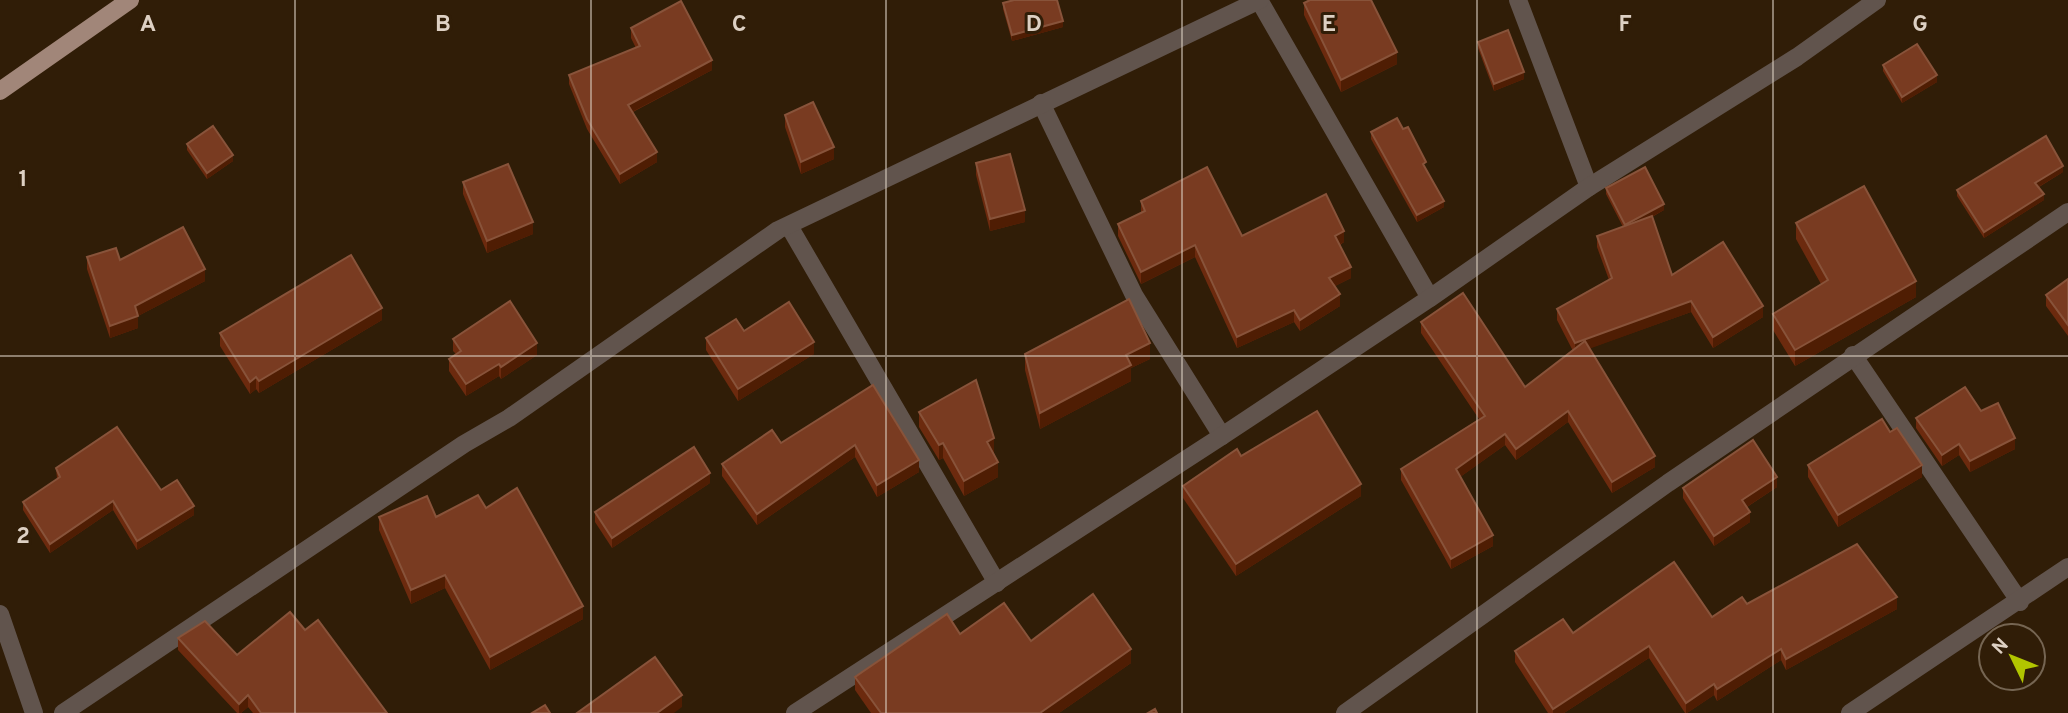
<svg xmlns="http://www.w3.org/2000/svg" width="2068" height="713" viewBox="0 0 2068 713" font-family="Overpass,sans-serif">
  <rect width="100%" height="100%" fill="#301d07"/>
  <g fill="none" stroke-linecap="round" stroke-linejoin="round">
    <g stroke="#61544d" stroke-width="18">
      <polyline points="1259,0 1430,298"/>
      <polyline points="1518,0 1589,187"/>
      <polyline points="1041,103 1134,295 1222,436"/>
      <polyline points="789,226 997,583"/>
      <polyline points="1853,355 2020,602"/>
      <polyline points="0,614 34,713"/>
      <polyline points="63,713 464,444 509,418 778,230 1260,0"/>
      <polyline points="795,713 1222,436 1430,298 1589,187 1797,57 1877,0"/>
      <polyline points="1345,713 1668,483 2068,212"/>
      <polyline points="1850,713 2068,567"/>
    </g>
    <polyline stroke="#a18679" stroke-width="18" points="0,91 130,0"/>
  </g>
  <g fill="#6c2a0e">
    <polygon points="1003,3 1063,27 1012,41 1003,9"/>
    <polygon points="1304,3 1397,64 1341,92 1304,15"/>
    <polygon points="631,28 712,70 633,112 657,162 620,184 587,129 569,84 569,75 636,48 631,38"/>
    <polygon points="1478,42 1524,79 1494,91 1478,48"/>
    <polygon points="1883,65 1937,82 1902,103 1883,71"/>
    <polygon points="785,115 834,159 801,174 785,127"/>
    <polygon points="1371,132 1426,169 1444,207 1417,222 1371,139"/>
    <polygon points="187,144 233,161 207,179 187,150"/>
    <polygon points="976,163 1025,222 990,231 976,175"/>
    <polygon points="2063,172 2039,187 2044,200 1984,238 1957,196 1957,190"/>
    <polygon points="463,182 533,234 487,253 463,194"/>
    <polygon points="1606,188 1664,210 1652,217 1672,275 1763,317 1713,348 1691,312 1590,348 1655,467 1612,493 1568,422 1516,460 1505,445 1460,477 1493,546 1451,569 1401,480 1401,469 1479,419 1421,333 1421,322 1525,387 1573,351 1557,320 1557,309 1609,280 1597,247 1597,236 1623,227 1606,194"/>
    <polygon points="1141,201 1242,236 1344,242 1340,245 1351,278 1335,286 1340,306 1300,331 1294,322 1237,348 1195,257 1141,284 1118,236 1118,224 1141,213"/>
    <polygon points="1796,223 1916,297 1795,366 1773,330 1773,314 1821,284 1796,239"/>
    <polygon points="87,257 120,260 205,281 138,316 138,328 110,338 87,269"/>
    <polygon points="2068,279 2068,336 2046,306 2046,295"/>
    <polygon points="382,320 259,393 256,389 250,394 220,346 220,333"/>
    <polygon points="706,338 814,354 738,401 706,350"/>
    <polygon points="453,339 537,355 501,379 499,376 466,396 449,371 449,359 456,354 453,351"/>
    <polygon points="1025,354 1150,359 1131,368 1131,381 1040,429 1025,370"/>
    <polygon points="873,385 919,472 877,497 855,457 757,525 722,476 722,464 781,443"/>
    <polygon points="1981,411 2015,449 1970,472 1959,455 1942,466 1916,428 1916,418"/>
    <polygon points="919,412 994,453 998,477 964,496 943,458 939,460 919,427"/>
    <polygon points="1890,432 1922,477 1838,527 1808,477 1808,465"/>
    <polygon points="1241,456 1361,496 1236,576 1183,498 1183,486"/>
    <polygon points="56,468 161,490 194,515 137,550 113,510 50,553 23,510 23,502 57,479"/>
    <polygon points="710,483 612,548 595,522 595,512"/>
    <polygon points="1777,487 1747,507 1750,522 1714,546 1683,498 1683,488"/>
    <polygon points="486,508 583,619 490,670 445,588 411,604 379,530 379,517 436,517"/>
    <polygon points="1747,604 1897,609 1786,670 1781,660 1717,701 1714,695 1687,713 1685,713 1649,658 1564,713 1548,713 1515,662 1515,651 1573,633 1712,617"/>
    <polygon points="305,630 387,713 253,713 248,707 241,713 237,713 178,650 178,638 237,655"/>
    <polygon points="960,634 1031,641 1131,663 1059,713 871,713 855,690 855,677"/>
  </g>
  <g fill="#4f1d03">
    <polygon points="1063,21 1063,27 1012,41 1012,35"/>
    <polygon points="1397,52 1397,64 1341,92 1341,80"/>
    <polygon points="712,60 712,70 628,114 628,105"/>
    <polygon points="1524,72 1524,79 1494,91 1494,84"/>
    <polygon points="1937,75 1937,82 1902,103 1902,97"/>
    <polygon points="834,147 834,159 801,174 801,162"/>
    <polygon points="657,152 657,162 620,184 620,174"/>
    <polygon points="233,155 233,161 207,179 207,173"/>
    <polygon points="2063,166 2063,172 2035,189 2035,183"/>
    <polygon points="2044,194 2044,200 1984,238 1984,232"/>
    <polygon points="1444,201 1444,207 1417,222 1417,215"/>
    <polygon points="1664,204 1664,210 1625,231 1625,225"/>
    <polygon points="1025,210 1025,222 990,231 990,219"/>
    <polygon points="533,222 533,234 487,253 487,241"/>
    <polygon points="1344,231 1344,242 1335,247 1335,236"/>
    <polygon points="1195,245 1195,257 1141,284 1141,272"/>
    <polygon points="1351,267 1351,278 1329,289 1329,278"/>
    <polygon points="205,269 205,281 138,316 138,328 110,338 110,326 135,306"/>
    <polygon points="1916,281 1916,297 1795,366 1795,350"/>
    <polygon points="1340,294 1340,306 1300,331 1300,320"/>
    <polygon points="1691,301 1691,312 1575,354 1575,343"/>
    <polygon points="1763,306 1763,317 1713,348 1713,337"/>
    <polygon points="382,308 382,320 259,393 259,381"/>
    <polygon points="1294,310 1294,322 1237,348 1237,337"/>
    <polygon points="814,342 814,354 738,401 738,389"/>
    <polygon points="537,343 537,355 501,379 501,367"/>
    <polygon points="1150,343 1150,359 1131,368 1131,381 1040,429 1040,413 1126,355"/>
    <polygon points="499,364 499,376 466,396 466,384"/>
    <polygon points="256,377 256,389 250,394 250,382"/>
    <polygon points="1568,411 1568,422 1516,460 1516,449"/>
    <polygon points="1505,434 1505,445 1456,480 1456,469"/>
    <polygon points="994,438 994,453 987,457 987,442"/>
    <polygon points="2015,438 2015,449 1970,472 1970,461"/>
    <polygon points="943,443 943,458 939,460 939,445"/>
    <polygon points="1959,444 1959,455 1942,466 1942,455"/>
    <polygon points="855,445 855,457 757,525 757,514"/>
    <polygon points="1655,456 1655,467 1612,493 1612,482"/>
    <polygon points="919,460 919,472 877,497 877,485"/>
    <polygon points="998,462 998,477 964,496 964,481"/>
    <polygon points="1922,465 1922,477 1838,527 1838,515"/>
    <polygon points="710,473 710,483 612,548 612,538"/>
    <polygon points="1777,477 1777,487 1742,510 1742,500"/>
    <polygon points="1361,484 1361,496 1236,576 1236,564"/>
    <polygon points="113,501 113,510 50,553 50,544"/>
    <polygon points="194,506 194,515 137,550 137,541"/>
    <polygon points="1750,512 1750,522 1714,546 1714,536"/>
    <polygon points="1493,535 1493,546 1451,569 1451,559"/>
    <polygon points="445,575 445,588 411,604 411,590"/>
    <polygon points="1897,597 1897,609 1786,670 1786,659"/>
    <polygon points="583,606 583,619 490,670 490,657"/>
    <polygon points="1649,646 1649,658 1564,713 1553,713 1553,709"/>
    <polygon points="1131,649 1131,663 1059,713 1040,713"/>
    <polygon points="1781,649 1781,660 1717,701 1717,689"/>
    <polygon points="1714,684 1714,695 1687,713 1686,713 1686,703"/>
    <polygon points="248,695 248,707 241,713 239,713 239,704"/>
    <polygon points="682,695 682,707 674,713 657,713"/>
  </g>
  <g fill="#793b21" stroke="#88533a" stroke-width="2">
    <polygon points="1014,0 1057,0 1063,21 1012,35 1003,3"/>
    <polygon points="1310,0 1371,0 1397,52 1341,80 1304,3"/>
    <polygon points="681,1 712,60 628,105 657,152 620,174 587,119 569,75 640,46 631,28"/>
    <polygon points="1508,30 1524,72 1494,84 1478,42"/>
    <polygon points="1917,44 1937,75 1902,97 1883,65"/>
    <polygon points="813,102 834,147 801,162 785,115"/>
    <polygon points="1397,118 1403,129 1408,127 1426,162 1423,164 1444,201 1417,215 1371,132"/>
    <polygon points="213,126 233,155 207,173 187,144"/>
    <polygon points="2046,136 2063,166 2035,183 2044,194 1984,232 1957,190"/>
    <polygon points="1010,154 1025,210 990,219 976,163"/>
    <polygon points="508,164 533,222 487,241 463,182"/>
    <polygon points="1207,167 1242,236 1326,194 1344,231 1335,236 1351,267 1329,278 1340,294 1300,320 1294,310 1237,337 1195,245 1141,272 1118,224 1145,211 1141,201"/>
    <polygon points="1645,167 1664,204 1625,225 1606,188"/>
    <polygon points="1864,186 1916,281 1795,350 1773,314 1828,280 1796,223"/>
    <polygon points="1652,216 1672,275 1723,242 1763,306 1713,337 1691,301 1575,343 1557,309 1612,278 1597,236"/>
    <polygon points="183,227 205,269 135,306 138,316 110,326 87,257 116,248 120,260"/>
    <polygon points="351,255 382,308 259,381 256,377 250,382 220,333"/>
    <polygon points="2068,279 2068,325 2046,295"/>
    <polygon points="1463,293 1525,387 1585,341 1655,456 1612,482 1568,411 1516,449 1505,434 1456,469 1493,535 1451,559 1401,469 1485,416 1421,322"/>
    <polygon points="1129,299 1150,343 1126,355 1131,365 1040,413 1025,354"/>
    <polygon points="510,301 537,343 501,367 499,364 466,384 449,359 461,351 453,339"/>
    <polygon points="789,302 814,342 738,389 706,338 736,319 744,331"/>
    <polygon points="976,380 994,438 987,442 998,462 964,481 943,443 939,445 919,412"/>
    <polygon points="873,385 919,460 877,485 855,445 757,514 722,464 772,430 781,443"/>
    <polygon points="1965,387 1981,411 1998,403 2015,438 1970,461 1959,444 1942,455 1916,418"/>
    <polygon points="1317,411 1361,484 1236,564 1183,486 1237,449 1241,456"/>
    <polygon points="1882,419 1890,432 1897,428 1922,465 1838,515 1808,465"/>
    <polygon points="117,427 161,490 177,480 194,506 137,541 113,501 50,544 23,502 60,477 56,468"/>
    <polygon points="1753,440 1777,477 1742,500 1750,512 1714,536 1683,488"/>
    <polygon points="694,447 710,473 612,538 595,512"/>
    <polygon points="517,488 583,606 490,657 445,575 411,590 379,517 427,496 436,517 478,495 486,508"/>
    <polygon points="1857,544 1897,597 1786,659 1781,649 1717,689 1714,684 1686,703 1649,646 1553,709 1515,651 1563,619 1573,633 1674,562 1712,617 1742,597 1747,604"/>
    <polygon points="1093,594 1131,649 1040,713 881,713 855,677 947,614 960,634 1004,603 1031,641"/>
    <polygon points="290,612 305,630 318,620 387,713 261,713 248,695 239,704 178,638 205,621 237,655"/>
    <polygon points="655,657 682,695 657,713 577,713"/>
    <polygon points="545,705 550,713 532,713"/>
    <polygon points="1155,709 1157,713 1148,713"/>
  </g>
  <path fill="none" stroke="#ddd0c3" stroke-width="2" stroke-opacity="0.55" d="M295 0V713M591 0V713M886 0V713M1182 0V713M1477 0V713M1773 0V713M0 356H2068"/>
  <g font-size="23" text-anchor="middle" font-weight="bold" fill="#ddd0c3" stroke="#301d07" stroke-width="6" stroke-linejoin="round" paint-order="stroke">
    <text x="148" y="31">A</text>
    <text x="443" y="31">B</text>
    <text x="739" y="31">C</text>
    <text x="1034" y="31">D</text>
    <text x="1329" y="31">E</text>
    <text x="1625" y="31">F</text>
    <text x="1920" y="31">G</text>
    <text x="23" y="186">1</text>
    <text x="23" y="543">2</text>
  </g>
  <g transform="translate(2012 657) rotate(313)"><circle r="33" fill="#301d07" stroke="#756552" stroke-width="2"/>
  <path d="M0-5L12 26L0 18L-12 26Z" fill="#b1c500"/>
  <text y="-10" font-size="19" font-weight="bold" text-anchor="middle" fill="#ddd0c3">N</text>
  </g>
</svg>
